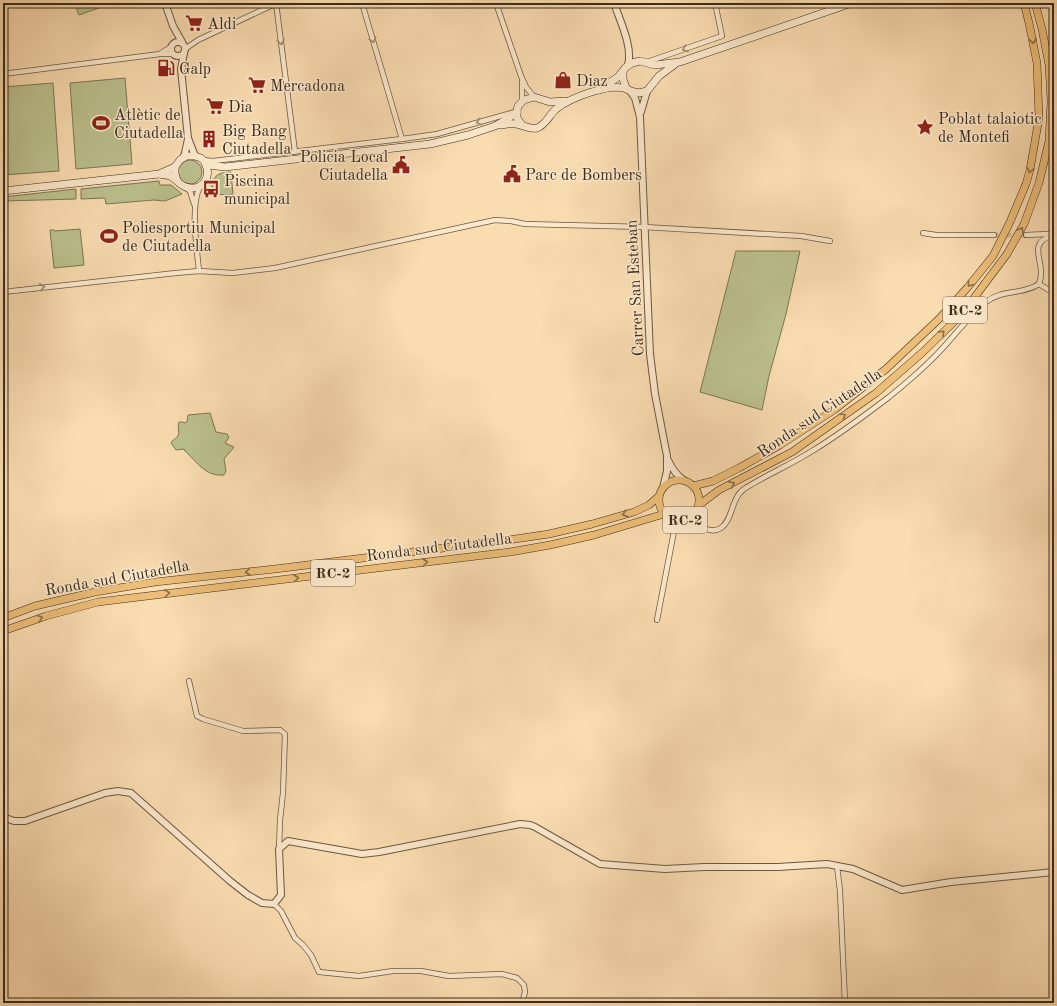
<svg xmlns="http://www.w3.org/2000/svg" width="1057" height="1006" viewBox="0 0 1057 1006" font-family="'Old Standard TT',serif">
  <rect width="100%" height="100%" fill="#fadcb1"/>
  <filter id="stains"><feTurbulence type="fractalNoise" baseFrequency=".005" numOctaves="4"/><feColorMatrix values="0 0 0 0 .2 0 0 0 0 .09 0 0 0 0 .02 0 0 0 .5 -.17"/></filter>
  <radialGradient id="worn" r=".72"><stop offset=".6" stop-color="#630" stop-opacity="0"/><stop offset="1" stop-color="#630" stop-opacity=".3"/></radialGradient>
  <g fill="#bbc18e" stroke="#7c7655">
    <polygon points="74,3 113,3 79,15"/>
    <polygon points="125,78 132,164 76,169 70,83"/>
    <polygon points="53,83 59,171 3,175 3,87"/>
    <circle cx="190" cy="172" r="12"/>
    <path d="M231 172 233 195 206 194 209 190 211 191 213 187 211 186C215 174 218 173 231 172Z"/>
    <polygon points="159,181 160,185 171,185 182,194 165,201 154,200 106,204 105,198 81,199 81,189"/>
    <polygon points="76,189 76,199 3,201 3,197"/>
    <polygon points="80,229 84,265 54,268 50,230 54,230 55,231"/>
    <polygon points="736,251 800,251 786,314 769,376 762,410 700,392"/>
    <path d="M210 413 216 432 227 434 229 437 225 443 234 447 224 459 226 471 224 475C206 477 197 462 185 451L184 449 176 450 171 443C172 440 176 439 178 436 180 431 177 427 179 422H183L184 423 187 422 188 415Z"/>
  </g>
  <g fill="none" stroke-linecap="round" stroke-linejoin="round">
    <polyline stroke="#d4b993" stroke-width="4.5" stroke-dasharray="4.5 2" stroke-linecap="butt" points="994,235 1026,235"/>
    <g stroke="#6c5841" stroke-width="6">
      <g id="minor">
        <polyline points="276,3 295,152"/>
        <polyline points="362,3 402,139"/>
        <polyline points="496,3 521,76 526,87 534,97"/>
        <polyline points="185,49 198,40 277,3"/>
        <polyline points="161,53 171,47"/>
        <polyline points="647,62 722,36 715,3"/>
        <polyline points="3,74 160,54 173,54"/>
        <polyline points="522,101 522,82"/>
        <polyline points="203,160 213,161 402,139 437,134 515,112"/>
        <polyline points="186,188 190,191 194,204"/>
        <polyline points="923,233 936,235 994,235"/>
        <polyline points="1026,235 1048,234 1050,236"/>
        <path d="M199 271C197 250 190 204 200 187"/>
        <path d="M1049 290 1039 284C1040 281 1041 278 1041 274 1042 259 1029 243 1051 236"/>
        <polyline points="3,292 176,273 199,271 233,273 275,268 495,220 511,221 525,224 644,227 801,236 830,241"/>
        <path d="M689 518C698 525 710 535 721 528 733 520 731 498 744 489 766 475 790 465 812 451 839 435 864 416 889 397 905 384 926 366 940 351 955 335 969 316 986 302 1002 289 1023 295 1039 284"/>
        <polyline points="657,620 676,521"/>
        <polyline points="189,681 197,716 203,719 243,731 280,730 285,734 283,793 280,820 279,849"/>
        <polyline points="837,866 840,891 845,1003"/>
        <polyline points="274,904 281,911 295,938 303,945 311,955 319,972 359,976 393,971 421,971 449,976 502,974 517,978 524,985 525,992 522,1003"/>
      </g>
    </g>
    <g stroke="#6c5841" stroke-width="8">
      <g id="tertiary">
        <polyline points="165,3 173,26 182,42"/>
        <path d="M614 3C620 21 633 47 628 65"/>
        <circle cx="178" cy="49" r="7"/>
        <polyline points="184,53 181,69 188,138 195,156"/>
        <polyline points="630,91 635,98 640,117 650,354 655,394 667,456 667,471 663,488"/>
        <polyline points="641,112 647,91"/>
        <polyline points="183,158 185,153 188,139"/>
        <path d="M668 460C672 469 677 476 685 481"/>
        <polyline points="3,817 14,821 25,821 105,793 118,791 131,793 230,881 248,895 262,903 274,904 281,895 279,849 288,841 362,854 379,852 520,824 530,825 535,827 600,864 665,869 704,867 778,867 827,864 853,869 902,890 951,882 1054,872"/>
      </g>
    </g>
    <g stroke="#3c2c1c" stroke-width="8">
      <g id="secondary">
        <polyline points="623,72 623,79 626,88 630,91 639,93 647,91 659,76 674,65"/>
        <polyline points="599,90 618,77 626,67 632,63 640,61 655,65 680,62 852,3"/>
        <path d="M501 125C506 124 511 123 516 124 524 125 529 130 537 128 546 125 549 115 556 109 570 98 612 81 629 90"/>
        <polyline points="522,125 517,118 517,111 518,106 524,100 534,97 550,102 565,101"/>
        <path d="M160 174C164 175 169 175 172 177 176 179 178 183 182 185 189 190 200 189 205 181 209 175 208 169 205 163"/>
        <polyline points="177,180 175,174 175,167 180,160 186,156 195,156 201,158 208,165 225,167 430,144 468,135 495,126 509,118 517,112"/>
        <polyline points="3,191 159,174 175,167"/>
      </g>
    </g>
    <g stroke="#3c2c1c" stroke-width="8">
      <g id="primary">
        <circle cx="679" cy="500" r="20"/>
        <polyline points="693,486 713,481 739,468 780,445 834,410 886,369 939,319 968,287 993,256 1010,222 1026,184 1030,170 1039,118 1037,63 1029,23 1024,3"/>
        <polyline points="699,505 719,490 792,452 876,393 923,352 962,314 1007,254 1024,224 1039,183 1049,141 1051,101 1049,65 1042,29 1035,3"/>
        <polyline points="3,618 35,606 95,592 155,582 275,569 508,540 549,534 592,524 634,512 649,505 659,496"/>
        <polyline points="3,631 46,616 98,602 510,552 550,545 594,535 664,514"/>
      </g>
    </g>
    <use href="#minor" stroke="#fce8cc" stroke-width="4.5"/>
    <use href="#tertiary" stroke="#fce8cc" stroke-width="6"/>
    <use href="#secondary" stroke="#fce8cc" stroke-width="7"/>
    <use href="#primary" stroke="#edbe78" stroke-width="7"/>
  </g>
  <defs><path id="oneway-chevron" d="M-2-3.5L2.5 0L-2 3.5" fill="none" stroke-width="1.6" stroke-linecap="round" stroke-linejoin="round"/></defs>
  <g stroke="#9c8a74">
    <use href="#oneway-chevron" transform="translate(373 40) rotate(73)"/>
    <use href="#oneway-chevron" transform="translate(281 42) rotate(83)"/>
    <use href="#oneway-chevron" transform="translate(685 49) rotate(160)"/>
    <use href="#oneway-chevron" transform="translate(479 122) rotate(164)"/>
    <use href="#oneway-chevron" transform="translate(42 287) rotate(-7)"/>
  </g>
  <g stroke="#8c6e45">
    <use href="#oneway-chevron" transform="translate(1033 41) rotate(79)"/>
    <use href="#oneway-chevron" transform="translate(1030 170) rotate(103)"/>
    <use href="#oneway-chevron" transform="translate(1021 230) rotate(-62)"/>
    <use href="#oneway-chevron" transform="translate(970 284) rotate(129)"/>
    <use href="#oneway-chevron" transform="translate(942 333) rotate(-45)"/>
    <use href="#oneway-chevron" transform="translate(843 416) rotate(-35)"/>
    <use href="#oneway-chevron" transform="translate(732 484) rotate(-27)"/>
    <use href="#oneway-chevron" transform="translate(625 514) rotate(164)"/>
    <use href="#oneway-chevron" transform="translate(425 562) rotate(-7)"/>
    <use href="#oneway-chevron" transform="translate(248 572) rotate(174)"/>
    <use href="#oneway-chevron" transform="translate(296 578) rotate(-7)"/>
    <use href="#oneway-chevron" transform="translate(167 593) rotate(-7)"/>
    <use href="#oneway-chevron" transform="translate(40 618) rotate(-20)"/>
  </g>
  <defs>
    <g id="supermarket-bare" transform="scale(1.38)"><path d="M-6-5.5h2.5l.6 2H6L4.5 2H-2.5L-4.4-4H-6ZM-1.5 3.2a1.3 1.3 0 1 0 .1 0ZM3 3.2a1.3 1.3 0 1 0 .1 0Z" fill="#8f2418" stroke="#fce8cc" stroke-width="2.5" paint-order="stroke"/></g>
    <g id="fuel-bare" transform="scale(1.38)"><path d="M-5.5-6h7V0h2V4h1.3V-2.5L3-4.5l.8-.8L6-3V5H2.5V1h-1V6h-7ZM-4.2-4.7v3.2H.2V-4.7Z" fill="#8f2418" stroke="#fce8cc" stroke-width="2.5" paint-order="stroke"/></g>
    <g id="shop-bare" transform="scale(1.38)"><path d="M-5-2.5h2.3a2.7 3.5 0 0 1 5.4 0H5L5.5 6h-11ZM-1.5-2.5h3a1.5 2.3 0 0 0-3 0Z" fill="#8f2418" stroke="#fce8cc" stroke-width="2.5" paint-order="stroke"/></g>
    <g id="stadium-bare" transform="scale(1.38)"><path d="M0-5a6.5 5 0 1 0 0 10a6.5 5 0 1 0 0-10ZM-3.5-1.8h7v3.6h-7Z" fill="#8f2418" stroke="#fce8cc" stroke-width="2.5" paint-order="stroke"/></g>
    <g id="sight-bare" transform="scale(1.38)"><path d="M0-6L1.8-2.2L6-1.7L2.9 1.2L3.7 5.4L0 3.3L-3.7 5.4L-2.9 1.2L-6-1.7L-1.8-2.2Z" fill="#8f2418" stroke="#fce8cc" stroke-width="2.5" paint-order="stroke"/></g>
    <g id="building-bare" transform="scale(1.38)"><path d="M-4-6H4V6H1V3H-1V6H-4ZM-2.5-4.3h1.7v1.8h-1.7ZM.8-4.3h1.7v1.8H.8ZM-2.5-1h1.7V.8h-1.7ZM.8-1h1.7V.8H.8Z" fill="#8f2418" stroke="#fce8cc" stroke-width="2.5" paint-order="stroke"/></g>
    <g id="civic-bare" transform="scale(1.38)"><path d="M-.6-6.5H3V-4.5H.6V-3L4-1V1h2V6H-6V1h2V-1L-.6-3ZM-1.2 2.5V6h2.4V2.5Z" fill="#8f2418" stroke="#fce8cc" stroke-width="2.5" paint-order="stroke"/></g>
    <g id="bus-bare" transform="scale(1.38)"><path d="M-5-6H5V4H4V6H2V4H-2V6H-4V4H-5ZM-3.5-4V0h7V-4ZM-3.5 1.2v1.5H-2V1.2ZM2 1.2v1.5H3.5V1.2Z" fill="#8f2418" stroke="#fce8cc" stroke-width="2.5" paint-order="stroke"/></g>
  </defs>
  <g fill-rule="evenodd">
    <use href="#supermarket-bare" x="194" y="23"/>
    <use href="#fuel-bare" x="166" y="68"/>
    <use href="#shop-bare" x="563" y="80"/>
    <use href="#supermarket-bare" x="257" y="85"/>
    <use href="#supermarket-bare" x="215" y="106"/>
    <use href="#stadium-bare" x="101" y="123"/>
    <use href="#sight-bare" x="925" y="127"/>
    <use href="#building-bare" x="209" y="139"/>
    <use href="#civic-bare" x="401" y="165"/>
    <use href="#civic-bare" x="512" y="174"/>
    <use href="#bus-bare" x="211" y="189"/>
    <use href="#stadium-bare" x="109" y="236"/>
  </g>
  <g text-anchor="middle" stroke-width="3" stroke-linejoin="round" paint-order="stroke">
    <g fill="#fce8cc" stroke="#766451" stroke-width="1">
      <rect x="943" y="297" width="44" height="26" rx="3"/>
      <rect x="663" y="507" width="44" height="26" rx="3"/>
      <rect x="311" y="560" width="44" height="26" rx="3"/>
    </g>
    <g font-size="15" font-weight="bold" fill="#3c2c1c">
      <text x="965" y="315">RC-2</text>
      <text x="685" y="525">RC-2</text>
      <text x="333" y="578">RC-2</text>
    </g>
    <g font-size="16" fill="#3c2c1c" stroke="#fce8cc" text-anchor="start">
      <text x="207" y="29">Aldi</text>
      <text x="179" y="74">Galp</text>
      <text x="576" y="86">Diaz</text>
      <text x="270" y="91">Mercadona</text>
      <text x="228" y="112">Dia</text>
      <text x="114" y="120">Atlètic de<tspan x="114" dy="18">Ciutadella</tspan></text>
      <text x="938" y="124">Poblat talaiotic<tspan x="938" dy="18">de Montefi</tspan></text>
      <text x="222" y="136">Big Bang<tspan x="222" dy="18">Ciutadella</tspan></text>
      <text x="388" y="162" text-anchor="end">Policia Local<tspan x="388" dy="18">Ciutadella</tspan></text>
      <text x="525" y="180">Parc de Bombers</text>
      <text x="224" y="186">Piscina<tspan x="224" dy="18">municipal</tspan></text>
      <text x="122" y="233">Poliesportiu Municipal<tspan x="122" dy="18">de Ciutadella</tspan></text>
    </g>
    <g font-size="16" fill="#3c2c1c" stroke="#fce8cc">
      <text transform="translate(634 288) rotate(-93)" y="6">Carrer San Esteban</text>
      <text transform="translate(819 412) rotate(-34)" y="6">Ronda sud Ciutadella</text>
      <text transform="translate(439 546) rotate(-7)" y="6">Ronda sud Ciutadella</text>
      <text transform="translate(117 577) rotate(-10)" y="6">Ronda sud Ciutadella</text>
    </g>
  </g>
  <rect width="1057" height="1006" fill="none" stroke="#fadcb1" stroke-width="16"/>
  <rect x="4" y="4" width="1049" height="998" fill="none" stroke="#3c2c1c" stroke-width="2"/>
  <rect x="8" y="8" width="1041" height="990" fill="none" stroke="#3c2c1c"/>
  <rect width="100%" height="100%" filter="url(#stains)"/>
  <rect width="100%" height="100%" fill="url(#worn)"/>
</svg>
